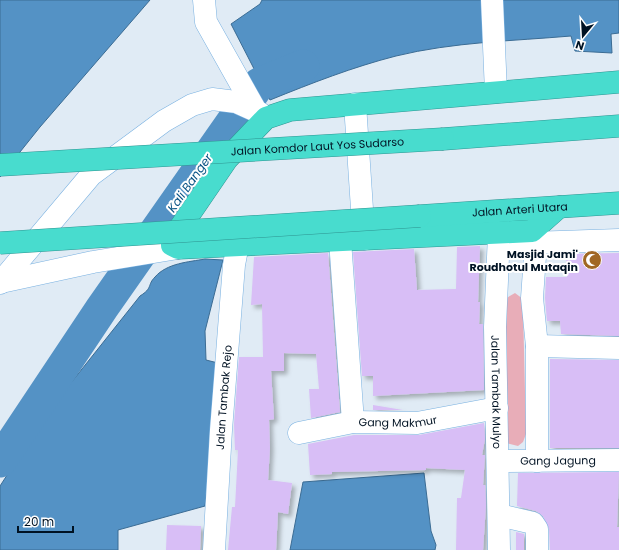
<svg xmlns="http://www.w3.org/2000/svg" width="619" height="550" viewBox="0 0 619 550" font-family="Poppins,sans-serif">
  <defs>
    <filter id="shadow"><feDropShadow dx="3.5" dy="3.5" stdDeviation="2" flood-color="#0004"/></filter>
  </defs>
  <rect width="100%" height="100%" fill="#e0ebf5"/>
  <polygon fill="#e8adb8" points="515,293 523,299 523,308 526,434 523,442 518,446 506,443 503,300"/>
  <g fill="#5492c5" stroke="#3b6c94">
    <polygon points="0,0 150,0 40,127 0,177"/>
    <path d="M262 0H619V33L611 34 612 53 575 51 571 36C513 41 453 42 396 56 353 67 312 83 270 100L231 24 260 4Z"/>
    <path d="M205 259 223 260 205 331 206 360 222 364 205 506 118 530V550H0V486L47 413 140 296C153 288 147 285 155 277 167 263 189 262 205 259Z"/>
    <polygon points="424,473 431,531 436,545 435,550 290,550 303,482"/>
  </g>
  <g fill="none" stroke-linecap="round" stroke-linejoin="round">
    <polyline stroke="#5492c5" stroke-width="33" points="0,461 102,308 259,84 303,66"/>
  </g>
  <g fill="#d8bef6" filter="url(#shadow)">
    <polygon points="480,246 478,302 480,302 479,324 483,324 484,390 373,396 373,376 362,376 353,252 414,249 417,290 456,289 457,247"/>
    <polygon points="328,253 340,412 311,418 309,389 319,389 316,354 284,353 284,371 271,371 274,419 269,420 270,448 268,480 292,483 288,514 278,512 276,550 228,550 232,507 235,507 238,450 235,450 234,424 239,357 263,357 262,304 251,305 254,257"/>
    <polygon points="619,253 619,336 561,334 560,321 547,321 545,298 546,277 567,277 566,254"/>
    <polygon points="550,359 619,360 619,448 550,448"/>
    <polygon points="373,405 403,410 373,410"/>
    <polygon points="484,423 485,439 482,455 485,455 483,485 485,485 486,505 483,550 456,550 457,498 461,498 465,470 426,468 426,470 332,472 332,474 310,475 308,444 354,435 419,435"/>
    <polygon points="619,472 617,527 619,527 619,550 550,550 549,529 543,516 536,511 517,506 518,473"/>
    <polygon points="167,525 201,526 200,550 166,550"/>
    <polygon points="516,532 524,534 524,550 516,550"/>
  </g>
  <g fill="none" stroke-linecap="round" stroke-linejoin="round">
    <g stroke="#79b1e1" stroke-width="23">
      <g id="minor">
        <polyline points="204,0 206,22 256,111 260,113"/>
        <polyline points="492,0 496,92"/>
        <polyline points="355,104 364,239"/>
        <polyline points="532,231 536,242 532,298 537,346 537,461"/>
        <path id="s1" d="M499 234 495 327 499 550"/>
        <polyline points="340,240 353,422"/>
        <polyline points="499,244 619,240"/>
        <polyline points="1,282 93,262 178,248"/>
        <polyline points="0,283 91,175 164,121 192,105 212,99 236,102 256,111"/>
        <polyline points="537,346 619,348"/>
        <path id="s2" d="M299 433 353 422 417 423 497 408"/>
        <path id="s3" d="M498 461 619 460"/>
        <polyline points="499,515 533,523 537,529 537,550"/>
        <path id="s4" d="M214 550 221 430 234 265 238 244"/>
      </g>
    </g>
    <g stroke="#2f9592" stroke-width="23">
      <g id="highway">
        <polyline points="443,139 619,126"/>
        <polyline points="559,207 532,231 178,248 172,245 173,238 227,159 266,118 290,110 619,82"/>
        <path id="s5" d="M420 216 619 203"/>
      </g>
    </g>
    <use href="#minor" stroke="#fff" stroke-width="22"/>
    <use href="#highway" stroke="#48dcce" stroke-width="22"/>
    <g stroke="#2f9592" stroke-width="23" stroke-linecap="butt">
      <g id="highway-bridge">
        <path id="s6" d="M0 165 443 139"/>
        <polyline points="0,243 420,216"/>
      </g>
    </g>
    <use href="#highway-bridge" stroke="#48dcce" stroke-width="22"/>
  </g>
  <defs>
    <g id="mosque-disc" transform="scale(1)"><circle r="9.5" fill="#a06724" stroke="#fff"/><path d="M3.5-4.9A6 6 0 1 0 3.5 4.9A5 5 0 1 1 3.5-4.9Z" fill="#fff"/></g>
  </defs>
  <g fill-rule="evenodd">
    <use href="#mosque-disc" x="592" y="260"/>
  </g>
  <g text-anchor="middle" stroke-width="4" stroke-linejoin="round" paint-order="stroke">
    <g font-size="11" fill="#001223" stroke="#fff">
      <text dy="4" stroke="none"><textPath href="#s6" startOffset="318">Jalan Komdor Laut Yos Sudarso</textPath></text>
      <text dy="4" stroke="none"><textPath href="#s5" startOffset="100">Jalan Arteri Utara</textPath></text>
      <text dy="4" stroke="none"><textPath href="#s1" startOffset="158">Jalan Tambak Mulyo</textPath></text>
      <text dy="4" stroke="none"><textPath href="#s4" startOffset="153">Jalan Tambak Rejo</textPath></text>
      <text dy="4" stroke="none"><textPath href="#s2" startOffset="100">Gang Makmur</textPath></text>
      <text dy="4" stroke="none"><textPath href="#s3" startOffset="60">Gang Jagung</textPath></text>
    </g>
    <g font-size="11" font-weight="bold" fill="#001223" stroke="#fff" text-anchor="end">
      <text x="578" y="258">Masjid Jami'<tspan x="578" dy="13">Roudhotul Mutaqin</tspan></text>
    </g>
    <g font-size="12" font-style="italic" fill="#065183" stroke="#fff">
      <text transform="translate(190 183) rotate(-55)" y="4">Kali Banger</text>
    </g>
  </g>
  <g transform="translate(583 36) rotate(198)" stroke="#ffffff" stroke-width="3" paint-order="stroke">
  <path d="M0-3L7 15L0 10L-7 15Z" fill="#001223"/>
  <text y="-6" font-size="11" font-weight="bold" text-anchor="middle" fill="#001223">N</text>
  </g>
  <path d="M18 526v6h55v-6" fill="none" stroke="#001223" stroke-width="2"/>
  <text x="24" y="526" font-size="12" fill="#001223" stroke="#ffffff" stroke-width="3" paint-order="stroke">20 m</text>
</svg>
